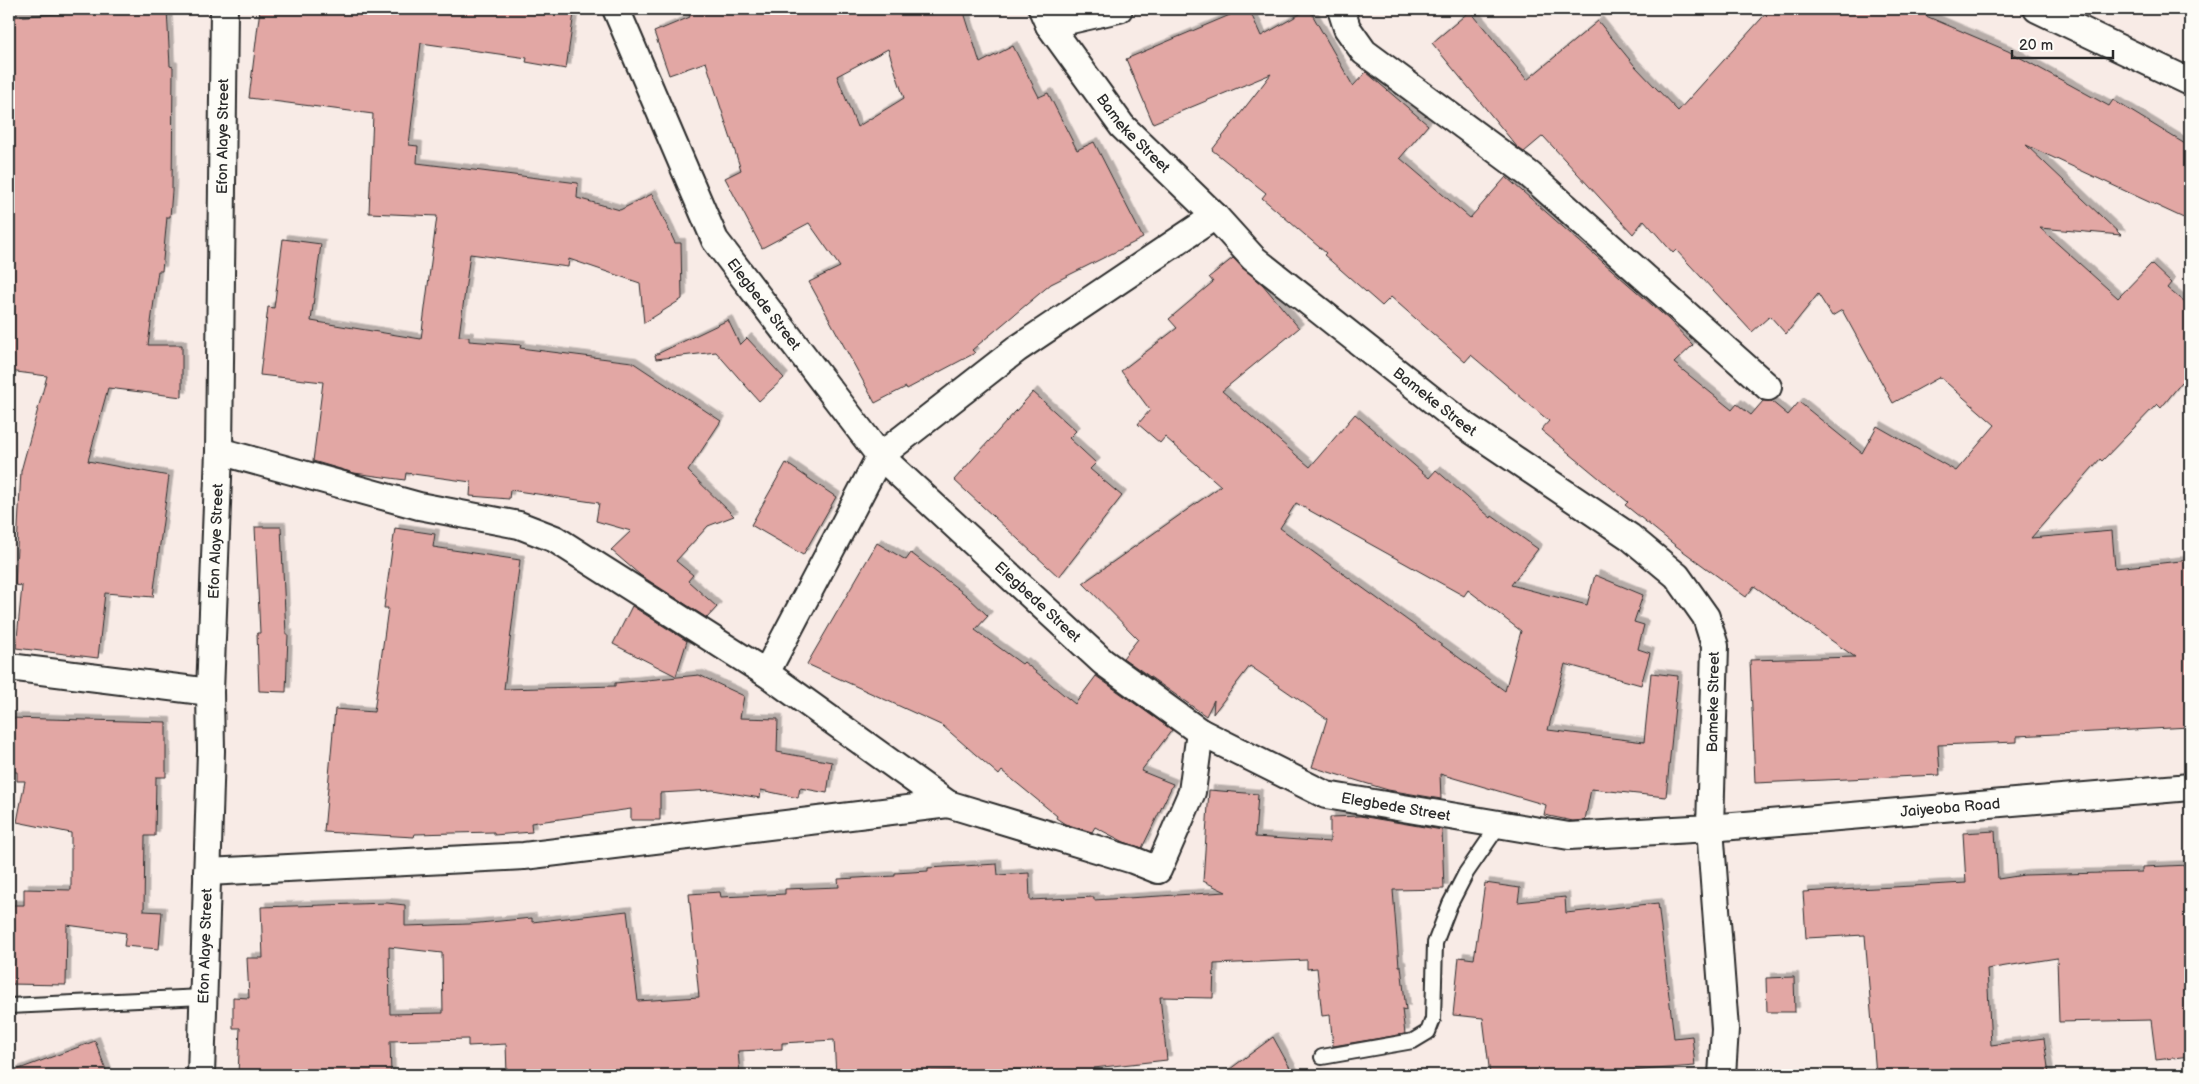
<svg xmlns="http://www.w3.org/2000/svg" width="2199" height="1084" viewBox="0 0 2199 1084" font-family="'Balsamiq Sans',sans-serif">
  <defs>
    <filter id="shadow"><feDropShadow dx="4.5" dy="-4.5" stdDeviation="0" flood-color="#0004"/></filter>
  </defs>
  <rect width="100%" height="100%" fill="#f8ebe6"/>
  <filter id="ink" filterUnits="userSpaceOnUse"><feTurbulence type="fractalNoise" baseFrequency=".02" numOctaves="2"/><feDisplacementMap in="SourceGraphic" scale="10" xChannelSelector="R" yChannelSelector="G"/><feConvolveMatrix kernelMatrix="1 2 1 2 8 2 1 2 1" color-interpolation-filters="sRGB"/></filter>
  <g filter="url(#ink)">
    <g fill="#e2a7a4" stroke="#2b2b2b" fill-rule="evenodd" filter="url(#shadow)">
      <polygon points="142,9 167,9 170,66 173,67 172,191 170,217 167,217 162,271 158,271 148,345 182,345 182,397 108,388 88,461 169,476 153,597 105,593 98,658 16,648 22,586 15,585 21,471 47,376 9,371 9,17"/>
      <polygon points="260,9 544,9 574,13 566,69 526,62 527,58 421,43 409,145 418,146 417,163 578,183 577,198 620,210 652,194 675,243 681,243 682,299 644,323 640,283 569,259 568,267 470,254 459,336 469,337 469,341 521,345 520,348 632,362 721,421 688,471 734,516 708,526 676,561 693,575 688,581 717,607 707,618 640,575 611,550 631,531 596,521 599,503 510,490 509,499 470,496 471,482 406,473 405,480 354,473 313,461 323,382 260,375 268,307 274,308 283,239 321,244 311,321 421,339 437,216 369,213 373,114 249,98"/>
      <path d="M687 9H963L980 63 1013 46 1039 97 1048 93 1077 150 1094 142 1143 238 1051 284 972 350 975 353 907 389 906 387 875 403 809 282 840 267 809 223 762 248 725 178 741 170 706 62 669 75 654 32 690 17ZM888 49 904 98 857 127 837 76Z"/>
      <polygon points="1244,9 1249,9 1261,36 1309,9 1353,86 1366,72 1428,125 1400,158 1470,218 1506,177 1668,319 1693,345 1674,363 1732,410 1737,404 1751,415 1763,401 1771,401 1788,415 1799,402 1862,453 1877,426 1956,471 1995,425 1940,377 1893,403 1842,310 1832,316 1818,294 1786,334 1770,316 1752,332 1676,250 1673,253 1644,220 1633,234 1543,136 1524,152 1518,148 1432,43 1470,11 1527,80 1598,21 1634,65 1678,111 1770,9 1928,9 1926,16 2008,51 2109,106 2113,100 2190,147 2190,221 2026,145 2121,235 2040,228 2118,298 2151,264 2171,283 2167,288 2190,307 2190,372 2161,408 2157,404 2102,461 2100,459 2031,538 2112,531 2115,568 2190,560 2190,727 2017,736 2017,742 1938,745 1940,775 1755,783 1750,660 1855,657 1754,586 1746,597 1676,546 1625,505 1628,502 1541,430 1549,421 1471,355 1465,362 1391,297 1382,306 1324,255 1326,253 1262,198 1266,193 1212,150 1271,74 1153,123 1126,59"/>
      <path d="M1233 258 1263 285 1299 328 1222 391 1310 467 1355 414 1429 478 1436 470 1491 518 1492 516 1538 549 1511 585 1587 605 1595 575 1643 595 1634 622 1644 625 1638 649 1650 653 1641 685 1565 664 1548 730 1644 742 1651 673 1678 676 1666 797 1591 789 1585 820 1573 821 1544 815 1546 805 1440 774 1441 799 1388 790 1312 767 1327 719 1250 666 1213 714 1214 700 1206 716 1123 658 1138 639 1083 583 1221 486 1165 437 1160 443 1138 424 1150 410 1121 371 1177 328 1169 319 1213 282 1209 277ZM1296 503 1464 596 1468 590 1521 631 1505 691 1280 528Z"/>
      <polygon points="728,320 740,345 747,338 784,378 759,401 716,352 656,359 655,355"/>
      <polygon points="1033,392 1076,431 1069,438 1096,463 1090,469 1122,496 1059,577 954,480"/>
      <polygon points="786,463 836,497 803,555 751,525"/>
      <polygon points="255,527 281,527 286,634 288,634 286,692 259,691 257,633 260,633"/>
      <polygon points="395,528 435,534 433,547 520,560 504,689 615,686 615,683 699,675 744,696 740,718 778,719 777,752 832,762 827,793 800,788 798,798 761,790 760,798 713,790 660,793 660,820 631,820 631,809 531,823 532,832 494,835 494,832 415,834 414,837 324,832 335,709 374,712 388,608 384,608"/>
      <polygon points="877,543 906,560 911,553 966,595 988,616 975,630 1022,664 1024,662 1075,704 1096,676 1172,730 1141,771 1173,784 1142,848 1124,842 1095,827 1092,832 1065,824 1056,818 1057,816 1002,771 999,775 943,726 807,664"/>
      <polygon points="632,606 687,641 676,676 613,644"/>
      <polygon points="9,718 166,722 166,777 156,777 155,836 145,836 144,911 162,912 159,949 124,946 126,933 67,925 66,985 9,984 9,905 24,905 24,889 71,890 71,833 17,822 25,781 17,781 17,772 9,772"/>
      <path d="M1209 790 1258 794 1255 837 1330 842V817L1360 816 1442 830 1444 889 1393 890 1399 966H1401L1406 1010 1402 1009 1405 1034 1333 1046 1330 1015 1322 1016 1317 968 1307 969V960L1214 964 1213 998 1160 997 1167 1060 1094 1068V1075H1032V1069L919 1072V1075H836L834 1040 782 1043V1049L738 1051 740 1075H507L506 1044 468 1046V1039L390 1041 391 1075H238L240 1028H233V997L249 998 247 958H263L261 907 387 903 405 905V926L469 924 532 918V922L627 911 638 1001 699 997 689 894 720 892 721 897 785 894V889L839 887 838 879 895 876V873L928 871V868L997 864 998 875 1029 873 1030 900 1094 897V900L1226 892 1203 881ZM389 947 442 953 443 1013 390 1014Z"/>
      <polygon points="1995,831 1998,879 2024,875 2142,872 2142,867 2190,865 2190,1056 2156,1060 2151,1020 2059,1022 2057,958 1987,969 1991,1045 2044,1038 2049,1075 1876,1075 1865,935 1806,938 1803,892 1966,883 1963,833"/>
      <polygon points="1485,883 1520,888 1518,902 1565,897 1566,913 1658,903 1674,1038 1692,1036 1695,1066 1577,1075 1490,1075 1483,1018 1453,1015 1459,957 1474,959"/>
      <polygon points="1794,977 1795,1012 1767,1012 1766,978"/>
      <polygon points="1273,1037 1294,1075 1222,1075"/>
      <polygon points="95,1041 108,1075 11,1075 11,1072"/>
    </g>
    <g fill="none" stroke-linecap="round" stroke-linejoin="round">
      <g stroke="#2b2b2b" stroke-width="18">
        <g id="service">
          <polyline points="9,1006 203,997"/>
          <polyline points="1322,1057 1413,1041 1428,1032 1433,1019 1435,943 1450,904 1466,873 1499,825"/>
        </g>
      </g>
      <g stroke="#2b2b2b" stroke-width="30">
        <g id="minor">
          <path id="s1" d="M616 9 715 240 880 456 1103 662 1200 732 1326 795 1569 836 1710 828 2190 787"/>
          <path id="s2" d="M1042 9 1049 25 1122 126 1215 216 1253 258 1464 425 1630 537 1677 576 1706 617 1715 646 1710 828 1725 1029 1722 1075"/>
          <polyline points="1341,9 1347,28 1364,52 1530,175 1768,387"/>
          <polyline points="2037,9 2190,82"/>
          <polyline points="1049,25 1119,9"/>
          <polyline points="219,451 419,506 519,525 555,539 766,673 948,804 1133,860 1158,870 1192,792 1200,732"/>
          <polyline points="9,667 210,692"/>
          <polyline points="766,673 880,456 1017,349 1215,216"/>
          <polyline points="207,872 524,856 948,804"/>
          <path id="s3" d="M201 1075 211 751 210 692 219 451 224 9"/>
        </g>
      </g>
      <use href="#service" stroke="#fdfcf7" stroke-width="14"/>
      <use href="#minor" stroke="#fdfcf7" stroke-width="26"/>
    </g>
  </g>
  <g text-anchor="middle" stroke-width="4.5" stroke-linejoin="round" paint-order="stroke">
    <g font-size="15" fill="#2b2b2b" stroke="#fdfcf7">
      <text dy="5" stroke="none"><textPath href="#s2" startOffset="155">Bameke Street</textPath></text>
      <text dy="5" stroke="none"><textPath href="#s3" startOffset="939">Efon Alaye Street</textPath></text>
      <text dy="5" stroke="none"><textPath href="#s1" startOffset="332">Elegbede Street</textPath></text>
      <text dy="5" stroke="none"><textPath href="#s2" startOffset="560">Bameke Street</textPath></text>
      <text dy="5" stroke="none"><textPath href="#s3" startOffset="534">Efon Alaye Street</textPath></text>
      <text dy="5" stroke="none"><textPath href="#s1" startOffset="738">Elegbede Street</textPath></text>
      <text transform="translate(1713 702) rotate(-89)" y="5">Bameke Street</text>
      <text dy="5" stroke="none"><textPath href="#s1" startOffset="1158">Elegbede Street</textPath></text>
      <text dy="5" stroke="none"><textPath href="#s1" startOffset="1716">Jaiyeoba Road</textPath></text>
      <text dy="5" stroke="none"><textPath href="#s3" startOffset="129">Efon Alaye Street</textPath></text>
    </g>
  </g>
  <rect width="2199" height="1084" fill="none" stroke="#fdfcf7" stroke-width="30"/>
  <rect x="15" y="15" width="2169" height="1054" fill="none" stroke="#2b2b2b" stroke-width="2" filter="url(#ink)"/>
  <path d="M2012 50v8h101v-8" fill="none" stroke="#2b2b2b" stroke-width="2.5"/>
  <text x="2019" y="50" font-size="15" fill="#2b2b2b" stroke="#fdfcf7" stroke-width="4" paint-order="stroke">20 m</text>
</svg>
